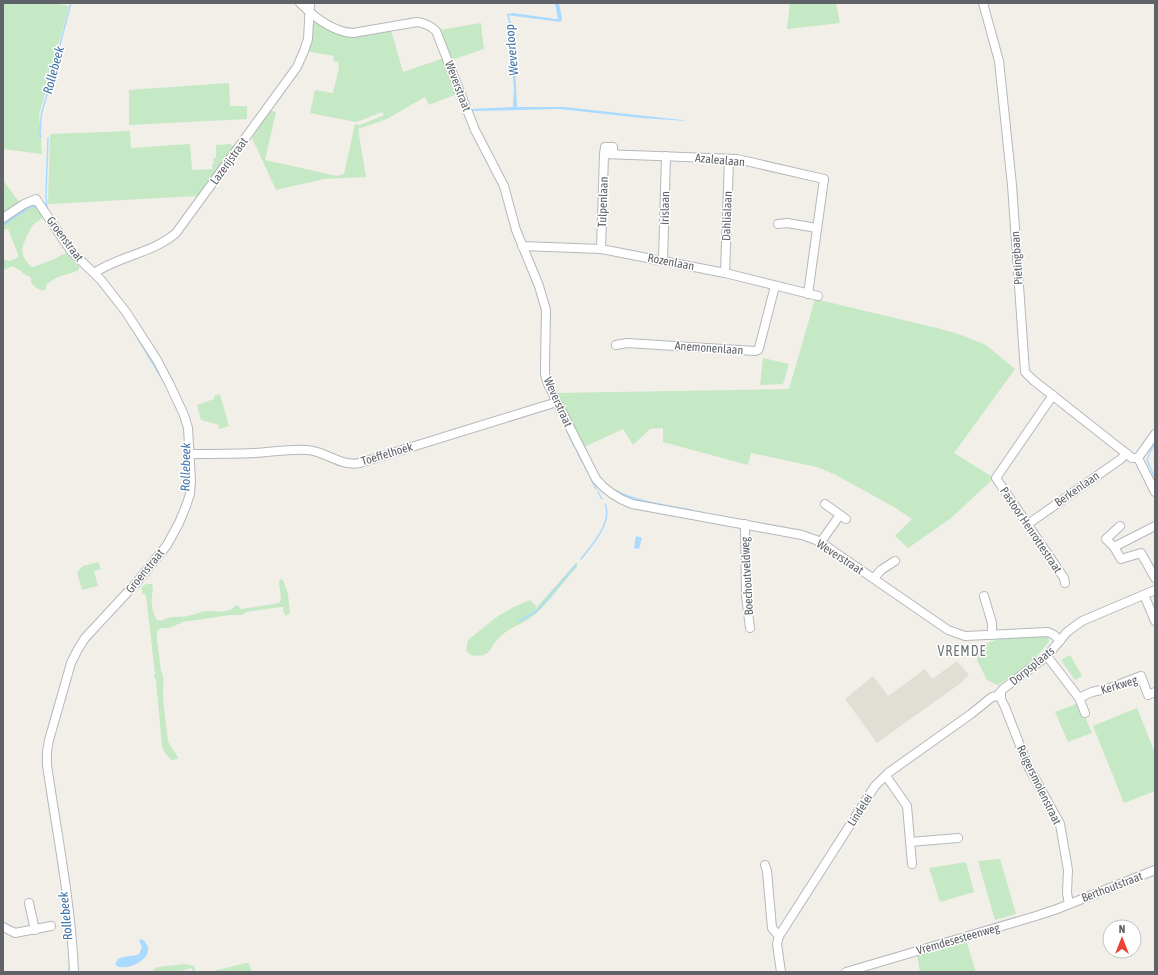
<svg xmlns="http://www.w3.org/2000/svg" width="1158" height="975" viewBox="0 0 1158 975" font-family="'Asap Condensed',sans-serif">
  <rect width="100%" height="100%" fill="#f1efe8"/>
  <polygon fill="#e1ded6" points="957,661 969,675 961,683 877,743 845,699 873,676 888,696 925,669 932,679"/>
  <g fill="#c5e8c5">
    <polygon points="3,3 53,3 69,6 39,115 42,154 3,149"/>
    <polygon points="790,3 836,3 840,23 787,29"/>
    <polygon points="317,20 347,36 391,30 403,72 444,58 457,94 429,105 425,97 387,119 358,129 366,177 324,179 276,190 252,138 270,110 276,112 265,160 337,176 344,174 355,124 360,125 384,115 382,112 362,120 355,122 310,113 315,90 333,93 339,68 338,62 333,61 334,56 306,51 311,23"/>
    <polygon points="481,23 482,34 484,49 451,60 440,30"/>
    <polygon points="229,83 230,106 247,106 247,119 129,125 129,90"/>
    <polygon points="130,131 131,148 190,144 192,170 213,169 212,164 214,163 213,158 216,158 216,145 230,144 234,147 199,196 48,204 50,134"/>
    <polygon points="3,180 19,202 3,215"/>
    <path d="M34 204 43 214V217C40 221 36 222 33 225 30 229 29 232 27 236 20 250 20 256 32 267 40 265 47 262 54 259 59 257 63 253 69 253 90 274 75 270 58 277 54 279 50 282 47 284L45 290C39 291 34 287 31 282 30 278 32 278 28 276 26 275 24 274 22 273V271L19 270 13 266 3 270V258C8 262 12 261 18 257V254L8 229 3 230V220Z"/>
    <polygon points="815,299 937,328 961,335 986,345 1015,369 954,453 994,478 950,519 908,548 895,536 912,519 894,507 836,475 817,467 751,453 748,465 663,442 663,428 650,429 633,445 623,429 584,447 555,393 789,389"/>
    <polygon points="763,358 789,364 783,384 760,385"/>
    <polygon points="220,394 229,426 219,429 219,425 201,420 197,405 214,399 214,396"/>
    <polygon points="98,562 101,569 94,571 98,586 82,590 77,572 83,566"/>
    <path d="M576 563H577V567C562 583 550 602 533 616 523 624 510 627 501 636 487 648 494 658 470 655L466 650 468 640 498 616 514 607 530 600 536 606V608Z"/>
    <path d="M282 579 283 580 288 594 290 613 286 616 283 611V607H280L246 612 243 615H230L183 622 169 628H161L157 631V640L161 671C165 678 163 688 163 696 164 711 166 726 168 741 170 747 177 753 178 759L172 760C167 756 164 753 162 746L156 680 154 676 155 673 146 596 142 593V587L146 584H152C154 590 152 592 152 597 151 605 153 614 157 620L161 621C171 614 181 619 192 615 197 614 201 611 207 611 213 611 223 613 229 610 232 609 234 607 237 605L241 609 279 603 281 599 279 582 280 580Z"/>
    <polygon points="1041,636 1046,636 1049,640 1049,642 1028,666 998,685 987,680 977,660 980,646 998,639"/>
    <polygon points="1070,655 1082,676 1075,680 1061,660"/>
    <polygon points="1079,703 1092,733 1068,742 1055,712"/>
    <polygon points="1137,708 1155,753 1155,791 1124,803 1093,726"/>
    <polygon points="1000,859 1016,914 995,920 978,861"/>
    <polygon points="966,862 974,892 940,902 929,868"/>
    <polygon points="966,940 976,972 920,972 917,955"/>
    <polygon points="246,963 249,963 252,972 210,972"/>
    <polygon points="185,964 194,966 196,972 193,972 192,968 181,971 181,972 153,972 154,969 158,967"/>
  </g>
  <g fill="#aadaff">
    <polygon points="555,3 559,3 562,18 561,22 507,15 507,14 513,13 556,19 558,19"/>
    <polygon points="509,21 511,23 515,57 515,63 512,63 508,26"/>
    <polygon points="512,67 515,67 517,107 564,107 682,120 686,121 642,118 560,109 473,111 469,109 513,107 514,89"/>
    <polygon points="31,204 34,204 41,211 39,212 37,209 33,207 30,208 3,226 3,222"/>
    <polygon points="636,536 642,538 639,549 634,548"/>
    <path d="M142 939C164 957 121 975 115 964L118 959C125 955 132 957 139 954L142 947 139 940Z"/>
  </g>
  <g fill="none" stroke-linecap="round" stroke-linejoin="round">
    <g stroke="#aadaff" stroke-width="1.5">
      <polyline points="508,15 510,23"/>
      <polyline points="41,137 40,133 41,116 71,3"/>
      <polyline points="47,209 46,194 48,138"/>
      <polyline points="101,287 124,315"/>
      <polyline points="137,337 161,377"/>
      <polyline points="557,411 562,420"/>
      <polyline points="564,424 565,427"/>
      <polyline points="567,431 574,446"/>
      <polyline points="577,451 582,462"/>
      <polyline points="585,467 587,471"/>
      <polyline points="1154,476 1147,460 1150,452 1154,445"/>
      <polyline points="590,477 596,489"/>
      <path d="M615 490C632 501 671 506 691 510"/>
      <polyline points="598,492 602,499"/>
      <path d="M581 559C592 545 613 522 605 504"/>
      <polyline points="519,621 537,611 576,565"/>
      <polyline points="48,729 55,704"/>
      <polyline points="47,794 50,810"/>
      <polyline points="69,972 70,963"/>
    </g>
    <g stroke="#b5b8bc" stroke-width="10">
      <g id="minor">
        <path d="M300 3C314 17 333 32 353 33L417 22C425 23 430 25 436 31L475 130 504 186 516 230 539 286 546 310 545 366V375L548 384 596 479C606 491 616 498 632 504L802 535 816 540 829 548 948 630 965 636 1048 632 1054 635 1060 641"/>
        <polyline points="983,3 999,61 1012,185 1025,372 1033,380 1132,458 1138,458"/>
        <polyline points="604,154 737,159 824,179 808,294"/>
        <path d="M3 218 24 204 36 199 71 251 101 280 126 312 157 360 170 385 184 415 188 428 191 481 190 494 186 506 179 523 167 545 137 582 85 638 78 649 71 663 49 740 47 752V765C57 834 71 903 74 972"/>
        <polyline points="778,224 787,223 817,228"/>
        <polyline points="522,246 601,249 725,273 818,296"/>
        <polyline points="601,249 604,154 605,147 613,147 613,154"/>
        <polyline points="663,261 666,156"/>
        <path d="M94 273C119 256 153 253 176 233L297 67 304 51 308 39 310 3"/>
        <polyline points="725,273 729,159"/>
        <polyline points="616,345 627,343 755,351 758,350 759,348 775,286"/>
        <polyline points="1053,395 996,478 1064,578 1065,583"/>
        <polyline points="1155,434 1138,458 1155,492"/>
        <path d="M190 454C211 454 233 454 255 453 272 452 290 449 307 450 326 451 340 467 360 463L557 402"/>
        <polyline points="825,504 846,519"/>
        <polyline points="745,524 746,596 750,628"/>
        <polyline points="1028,524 1121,459 1126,453"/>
        <polyline points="1120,526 1106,539 1114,547 1155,526"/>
        <polyline points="820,543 840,515"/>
        <polyline points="1114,547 1121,559 1141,553 1155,578"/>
        <polyline points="874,578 881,570 895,561"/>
        <polyline points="1144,595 1155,621"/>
        <polyline points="984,596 992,623 992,635"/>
        <polyline points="1047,656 1079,698 1085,713"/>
        <polyline points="1001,692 1001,699 1005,707 1028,766 1060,824 1068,870 1067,893 1069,904"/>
        <polyline points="1079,698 1092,692 1110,688 1141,676 1148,695 1155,692"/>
        <polyline points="886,776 907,806 912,864"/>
        <polyline points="910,842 958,838"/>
        <polyline points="765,865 767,871 772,928 779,936"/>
        <polyline points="29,903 35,930"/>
        <polyline points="3,927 15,933 51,926"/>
        <polyline points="781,972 777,944 779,936 875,786 888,773 971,714 992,697 997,696 1003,689 1047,656 1067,632 1082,621 1155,590"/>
        <polyline points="846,972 1036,916 1057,909 1155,870"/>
      </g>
    </g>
    <use href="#minor" stroke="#fff" stroke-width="8"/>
  </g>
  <g text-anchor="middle" stroke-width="3" stroke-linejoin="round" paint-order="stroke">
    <g font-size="12" fill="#5f6368" stroke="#fff">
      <text transform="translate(458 86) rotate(69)" y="4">Weverstraat</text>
      <text transform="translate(720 160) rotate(5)" y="4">Azalealaan</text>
      <text transform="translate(229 161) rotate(-54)" y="4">Lazerijstraat</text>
      <text transform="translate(603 202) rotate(-88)" y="4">Tulpenlaan</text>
      <text transform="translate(665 208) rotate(-89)" y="4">Irislaan</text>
      <text transform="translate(727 216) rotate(-88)" y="4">Dahlialaan</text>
      <text transform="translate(65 239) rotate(53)" y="4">Groenstraat</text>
      <text transform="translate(1017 258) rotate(-94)" y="4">Pietingbaan</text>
      <text transform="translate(671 262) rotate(11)" y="4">Rozenlaan</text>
      <text transform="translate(709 348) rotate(4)" y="4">Anemonenlaan</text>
      <text transform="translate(558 402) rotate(66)" y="4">Weverstraat</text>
      <text transform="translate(387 454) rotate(-17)" y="4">Toeffelhoek</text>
      <text transform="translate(1077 489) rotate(-35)" y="4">Berkenlaan</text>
      <text transform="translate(1031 530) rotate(56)" y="4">Pastoor Henrottestraat</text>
      <text transform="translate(840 557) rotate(33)" y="4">Weverstraat</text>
      <text transform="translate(145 571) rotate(-51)" y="4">Groenstraat</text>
      <text transform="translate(747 576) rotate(-93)" y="4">Boechoutveldweg</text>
      <text transform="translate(1032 666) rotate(-39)" y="4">Dorpsplaats</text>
      <text transform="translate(1119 685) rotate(-17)" y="4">Kerkweg</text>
      <text transform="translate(1039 785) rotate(64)" y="4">Reigersmolenstraat</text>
      <text transform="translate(860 810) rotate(-57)" y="4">Lindelei</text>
      <text transform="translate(1112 887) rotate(-21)" y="4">Berthoutstraat</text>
      <text transform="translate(958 939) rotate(-16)" y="4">Vremdesesteenweg</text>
    </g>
    <g font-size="13" font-style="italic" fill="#4174aa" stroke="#fff">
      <text transform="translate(511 50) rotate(-95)" y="5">Weverloop</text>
      <text transform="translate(53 70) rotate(-75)" y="5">Rollebeek</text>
      <text transform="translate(185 467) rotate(-89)" y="5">Rollebeek</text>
      <text transform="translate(65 916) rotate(-96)" y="5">Rollebeek</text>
    </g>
    <g font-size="14" letter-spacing="1" fill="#70757a" stroke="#fff">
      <text x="962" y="656">VREMDE</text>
    </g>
  </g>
  <rect width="1158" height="975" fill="none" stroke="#5f6368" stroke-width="8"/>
  <g transform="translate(1122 939)"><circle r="19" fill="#ffffff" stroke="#bfc1c3"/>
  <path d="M0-3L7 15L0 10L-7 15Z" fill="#ea4335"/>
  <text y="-6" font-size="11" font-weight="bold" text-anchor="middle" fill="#5f6368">N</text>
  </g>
</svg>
